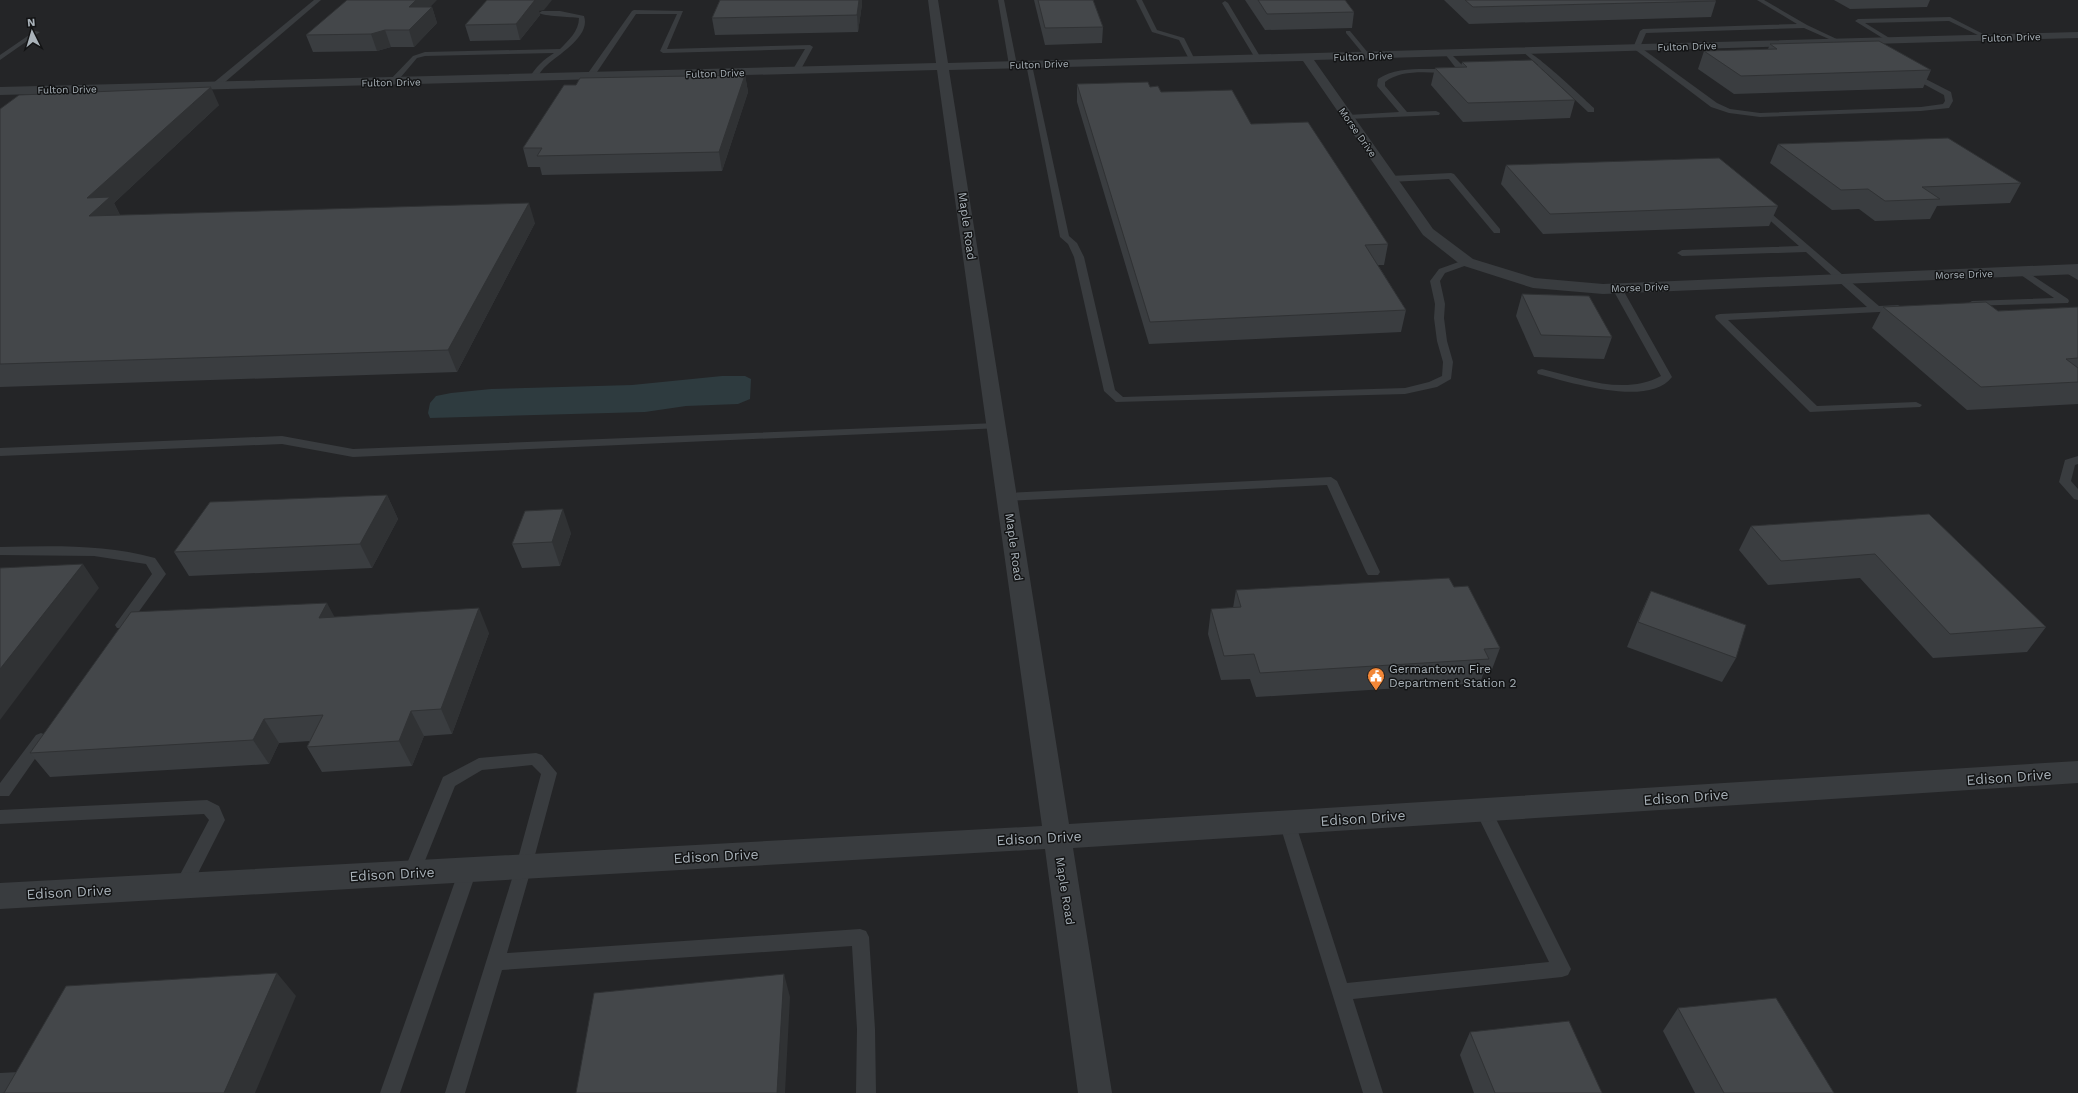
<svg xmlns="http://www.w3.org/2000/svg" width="2078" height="1093" viewBox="0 0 2078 1093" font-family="'Work Sans',sans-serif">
  <rect width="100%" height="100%" fill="#18191a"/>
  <rect fill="#242527" x="0" y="0" width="2078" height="1093"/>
  <polygon fill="#2e3b3f" points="722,376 745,376 751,379 750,399 738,404 686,406 645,412 430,418 428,413 430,403 436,396 451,393 491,389 632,385"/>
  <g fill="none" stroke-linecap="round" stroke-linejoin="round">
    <g fill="#393c3f" fill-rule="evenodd">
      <polygon points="314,0 321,0 218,88 212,88 212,84"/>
      <polygon points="998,0 1004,0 1017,65 1013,67 1009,65"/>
      <polygon points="1136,0 1142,0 1157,30 1184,38 1195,60 1194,61 1190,61 1179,40 1152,32"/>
      <polygon points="1757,0 1764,0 1807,25 1843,42 1838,43 1804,28 1646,33 1640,47 1717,103 1730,109 1760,113 1921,107 1943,104 1945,101 1944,95 1907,75 1907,71 1910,71 1951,92 1953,101 1949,108 1921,111 1760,117 1729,113 1711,107 1633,48 1640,31 1643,29 1797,24"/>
      <polygon points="1225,1 1228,3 1261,58 1260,59 1255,58 1222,3"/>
      <polygon points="634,10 683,11 667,49 810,45 813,47 800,71 796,73 792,71 805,49 663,53 660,51 677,14 636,14 593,78 587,78 586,76 632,11"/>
      <path d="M560 11 584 16C591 36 559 54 547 65 542 69 539 74 536 80L529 78C536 67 543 60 554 53L425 56 417 58 395 84 388 82 413 56 425 52 560 49C568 41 579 31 579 18 571 17 543 16 539 13L542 11Z"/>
      <polygon points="1950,17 1989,37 1984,38 1949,21 1865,23 1891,39 1892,40 1889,42 1855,21 1858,19"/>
      <polygon points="35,31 40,32 0,60 0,55"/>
      <polygon points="1346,31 1350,31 1369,54 1369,56 1365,56 1346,33"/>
      <path d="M1523 50C1531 48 1584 99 1594 108V112H1588L1542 69H1520V67L1522 66 1538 65 1523 52Z"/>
      <polygon points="1445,52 1449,52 1465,68 1465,72 1459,72 1445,54"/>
      <polygon points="1026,64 1032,65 1069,236 1077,243 1084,257 1115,390 1123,397 1405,388 1429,382 1442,376 1443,362 1437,341 1434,318 1435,304 1430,281 1439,269 1467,259 1470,260 1470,264 1445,273 1440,281 1445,304 1444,318 1447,341 1453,362 1451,379 1437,387 1405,394 1116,402 1104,391 1074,257 1068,244 1060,237"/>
      <path d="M1434 69H1451L1455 71 1451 73C1431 73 1402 68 1385 82V86L1407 112 1436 111 1440 113 1439 115 1348 119 1344 117 1348 115 1399 112 1377 86 1378 79C1394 68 1415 69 1434 69Z"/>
      <polygon points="1451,173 1454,174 1500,229 1500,233 1494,233 1449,179 1390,182 1386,179 1390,176"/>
      <polygon points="1759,203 1879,306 1898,305 1903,308 1898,311 1728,320 1817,406 1916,402 1922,405 1920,407 1810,412 1716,319 1715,317 1716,315 1720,314 1867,307 1806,252 1682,256 1677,253 1682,250 1799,246 1756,208 1755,206"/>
      <polygon points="2066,266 2078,273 2078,280 2063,271 2063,267"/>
      <polygon points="2021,268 2068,299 2069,301 2068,303 1968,306 1967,304 1972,301 2054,298 2018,273 2016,271"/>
      <path d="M1617 285 1622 288 1672 377C1649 408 1569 382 1538 374L1537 372 1538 370 1542 369C1580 378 1624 396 1661 376L1612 288Z"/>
      <polygon points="997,423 1003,426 1001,428 353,457 282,444 0,456 0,448 282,436 353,449"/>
      <polygon points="2078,456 2078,464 2075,465 2071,481 2078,489 2078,500 2074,499 2059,482 2065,460"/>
      <polygon points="1331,477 1337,481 1380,572 1378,575 1368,575 1366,572 1327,485 1007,501 1001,497 1007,493"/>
      <path d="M0 547C52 546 104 544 155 558L166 574 127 628H117L115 625 152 574 146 564 94 556 0 555Z"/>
      <polygon points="41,733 46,735 49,739 46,743 9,796 0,796 0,783 36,735"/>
      <polygon points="536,753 542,755 557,773 532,866 507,953 860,929 866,931 869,937 875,1029 876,1093 856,1093 857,1029 852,946 502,970 465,1093 445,1093 516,866 541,774 532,765 482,770 455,786 418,878 412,880 406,878 403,873 443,777 479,758"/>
      <polygon points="207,800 219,806 225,820 189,891 183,893 177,891 174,886 209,820 204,814 0,824 0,810"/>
      <polygon points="1483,803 1489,805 1571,969 1568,975 1562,977 1353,999 1383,1093 1363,1093 1279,822 1281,817 1287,815 1293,817 1295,822 1347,983 1549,962 1475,810 1477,805"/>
      <polygon points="468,863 474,865 477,870 400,1093 380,1093 459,870 462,865"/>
      <polygon points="19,1072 26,1075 29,1082 26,1089 19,1092 0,1093 0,1073"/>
    </g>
    <polygon fill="#393c3f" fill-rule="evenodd" points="928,0 938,0 948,63 2078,32 2078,38 1314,60 1433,229 1473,259 1535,278 1603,284 2078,264 2078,274 1603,294 1533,288 1461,265 1423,235 1303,61 949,70 1069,824 2078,761 2078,783 1073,848 1112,1093 1078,1093 1045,849 0,909 0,883 1042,826 937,70 0,95 0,87 936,63"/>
  </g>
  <g fill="#3a3d40">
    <polygon points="720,0 862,0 862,4 858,32 715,35 712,18"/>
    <polygon points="1034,0 1093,0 1103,27 1102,43 1045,45"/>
    <polygon points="1245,0 1345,0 1354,12 1352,28 1265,30"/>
    <polygon points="1444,0 1715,0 1716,1 1711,17 1469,24"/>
    <polygon points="1834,0 1930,0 1927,7 1850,9"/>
    <polygon points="431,7 432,7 437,23 414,47 391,47 377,51 313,52 306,35"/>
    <polygon points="544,10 539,11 540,15 520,40 470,41 465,25"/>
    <polygon points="1770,44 1931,70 1923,88 1734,94 1698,69 1704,51 1768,49"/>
    <polygon points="1462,62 1575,100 1570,118 1463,122 1431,85 1435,68 1461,67"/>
    <polygon points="745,75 748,92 722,171 542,175 540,167 528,167 523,148 576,85"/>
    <polygon points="1077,84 1150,87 1161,92 1251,124 1388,244 1384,265 1378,265 1406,310 1401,332 1149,344 1077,102"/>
    <polygon points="219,105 114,203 120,215 535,223 457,372 0,387 0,109"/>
    <polygon points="1778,144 2021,183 2010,203 1937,206 1930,219 1875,221 1859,209 1832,210 1770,163"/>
    <polygon points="1506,165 1778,206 1769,226 1543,234 1501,184"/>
    <polygon points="1522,294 1612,337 1604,359 1534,357 1516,316"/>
    <polygon points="1883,307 1998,311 2078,307 2078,404 1967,410 1872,328"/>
    <polygon points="387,495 398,519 372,568 189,576 174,552"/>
    <polygon points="1929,514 2046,627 2027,652 1933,658 1860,578 1768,585 1739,550 1751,526"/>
    <polygon points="571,533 560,566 522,568 512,544"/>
    <polygon points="1454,587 1500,648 1491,672 1484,672 1480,683 1256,697 1250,679 1221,680 1208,634 1211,609 1233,608 1236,590"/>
    <polygon points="1651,591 1736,658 1722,682 1627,647 1640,615"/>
    <polygon points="334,617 489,633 452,734 424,736 412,766 322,772 307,747 310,741 279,743 269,764 50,777 30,753"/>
    <polygon points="1678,1008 1834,1093 1695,1093 1663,1031"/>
    <polygon points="1470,1032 1602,1093 1474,1093 1460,1055"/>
  </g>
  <g fill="#303234">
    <polygon points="416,0 437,0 414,24 409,7"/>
    <polygon points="535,0 552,0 544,10 539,11 540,15 520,40 516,24"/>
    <polygon points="859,0 862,0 862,4 858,32 857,15"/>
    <polygon points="432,7 437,23 414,47 409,30"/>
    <polygon points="385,30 391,47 377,51 371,34"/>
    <polygon points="745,75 748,92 722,171 719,152"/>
    <polygon points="211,87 219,105 114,203 121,217 89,216 87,198"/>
    <polygon points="529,203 535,223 457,372 448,350"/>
    <polygon points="387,495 398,519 372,568 360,544"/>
    <polygon points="563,509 571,533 560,566 552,542"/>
    <polygon points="83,564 99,588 0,720 0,669"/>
    <polygon points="327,603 340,627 319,618"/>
    <polygon points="479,608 489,633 452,734 441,709"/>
    <polygon points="411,711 424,736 412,766 399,741"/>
    <polygon points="264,719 279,743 269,764 253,740"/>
    <polygon points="277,973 296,996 255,1093 224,1093"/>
    <polygon points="784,974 790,997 785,1093 777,1093"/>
  </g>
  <g fill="#44474a" stroke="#303234">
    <polygon points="347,0 416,0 409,7 432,7 409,30 385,30 371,34 306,35"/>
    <polygon points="487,0 535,0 516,24 465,25"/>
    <polygon points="720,0 859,0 857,15 712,18"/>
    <polygon points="1038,0 1093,0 1103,27 1045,28"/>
    <polygon points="1258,0 1345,0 1354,12 1267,14"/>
    <polygon points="1465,0 1715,0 1716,1 1473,7"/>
    <polygon points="1879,41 1931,70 1741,76 1704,51 1777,49 1770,44"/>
    <polygon points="1532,60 1575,100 1468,103 1435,68 1467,67 1462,62"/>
    <polygon points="745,75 719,152 537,156 542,148 523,148 564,85 576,85 580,78"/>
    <polygon points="1148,82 1150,87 1158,86 1161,92 1232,90 1251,124 1308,122 1388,244 1365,245 1406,310 1150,322 1077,84"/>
    <polygon points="211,87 87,198 110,197 89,216 529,203 448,350 0,364 0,109 19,95"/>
    <polygon points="1948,138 2021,183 1922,187 1940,199 1885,201 1868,189 1841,190 1778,144"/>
    <polygon points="1719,158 1778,206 1550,214 1506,165"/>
    <polygon points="1522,294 1589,296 1612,337 1541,335"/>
    <polygon points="1986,302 1998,311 2078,307 2078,358 2066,359 2078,368 2078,382 1981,387 1883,307"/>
    <polygon points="387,495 360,544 174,552 210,502"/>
    <polygon points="563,509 552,542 512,544 525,511"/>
    <polygon points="1929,514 2046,627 1950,634 1875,554 1781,561 1751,526"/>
    <polygon points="83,564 0,669 0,568"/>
    <polygon points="1449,578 1454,587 1468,586 1500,648 1484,649 1489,659 1260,673 1254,654 1224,656 1211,609 1241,607 1236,590"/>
    <polygon points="1651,591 1746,625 1736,658 1638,622"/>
    <polygon points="327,603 319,618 479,608 441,709 411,711 399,741 307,747 323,715 264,719 253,740 30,753 131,612"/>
    <polygon points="277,973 224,1093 4,1093 66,986"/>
    <polygon points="784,974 777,1093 576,1093 594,993"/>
    <polygon points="1776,998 1834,1093 1724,1093 1678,1008"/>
    <polygon points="1569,1021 1602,1093 1495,1093 1470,1032"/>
  </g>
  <defs>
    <g id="civic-pin" transform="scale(0.9)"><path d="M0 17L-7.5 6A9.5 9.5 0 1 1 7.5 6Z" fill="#f28738" stroke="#131415"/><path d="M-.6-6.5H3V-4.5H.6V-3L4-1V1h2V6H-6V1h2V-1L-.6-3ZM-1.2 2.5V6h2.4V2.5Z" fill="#fff"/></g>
  </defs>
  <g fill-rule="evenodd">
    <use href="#civic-pin" x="1376" y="676"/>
  </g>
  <g text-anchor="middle" stroke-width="3" stroke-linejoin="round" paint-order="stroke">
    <g font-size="10" fill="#aab3ba" stroke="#131415">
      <text transform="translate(2011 37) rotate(-2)" y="4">Fulton Drive</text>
      <text transform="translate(1687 46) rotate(-2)" y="4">Fulton Drive</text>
      <text transform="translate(1363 56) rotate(-2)" y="4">Fulton Drive</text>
      <text transform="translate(1039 64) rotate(-2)" y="4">Fulton Drive</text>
      <text transform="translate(715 73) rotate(-2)" y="4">Fulton Drive</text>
      <text transform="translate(391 82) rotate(-1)" y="4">Fulton Drive</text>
      <text transform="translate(67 89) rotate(-1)" y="4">Fulton Drive</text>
      <text transform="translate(1358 132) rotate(55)" y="4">Morse Drive</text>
      <text transform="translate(1964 274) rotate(-2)" y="4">Morse Drive</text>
      <text transform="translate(1640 287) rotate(-2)" y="4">Morse Drive</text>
    </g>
    <g font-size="12" fill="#aab3ba" stroke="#131415">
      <text transform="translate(967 226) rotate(82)" y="4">Maple Road</text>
      <text transform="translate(1014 547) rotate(82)" y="4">Maple Road</text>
      <text transform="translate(1065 891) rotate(81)" y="4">Maple Road</text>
    </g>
    <g font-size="12" fill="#aab3ba" stroke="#131415" text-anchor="start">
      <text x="1389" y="673">Germantown Fire<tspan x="1389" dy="14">Department Station 2</tspan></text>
    </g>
    <g font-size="14" fill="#aab3ba" stroke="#131415">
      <text transform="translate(2009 777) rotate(-4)" y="5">Edison Drive</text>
      <text transform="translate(1686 797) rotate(-4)" y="5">Edison Drive</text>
      <text transform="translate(1363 818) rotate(-4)" y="5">Edison Drive</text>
      <text transform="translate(1039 838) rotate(-3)" y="5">Edison Drive</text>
      <text transform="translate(716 856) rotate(-3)" y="5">Edison Drive</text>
      <text transform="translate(392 874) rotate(-3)" y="5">Edison Drive</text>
      <text transform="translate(69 892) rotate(-3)" y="5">Edison Drive</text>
    </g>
  </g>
  <g transform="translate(32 32) rotate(355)" stroke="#131415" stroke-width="3" paint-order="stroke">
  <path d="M0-3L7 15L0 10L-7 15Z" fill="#aab3ba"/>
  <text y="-6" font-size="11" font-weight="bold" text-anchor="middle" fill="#aab3ba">N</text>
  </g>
</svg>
